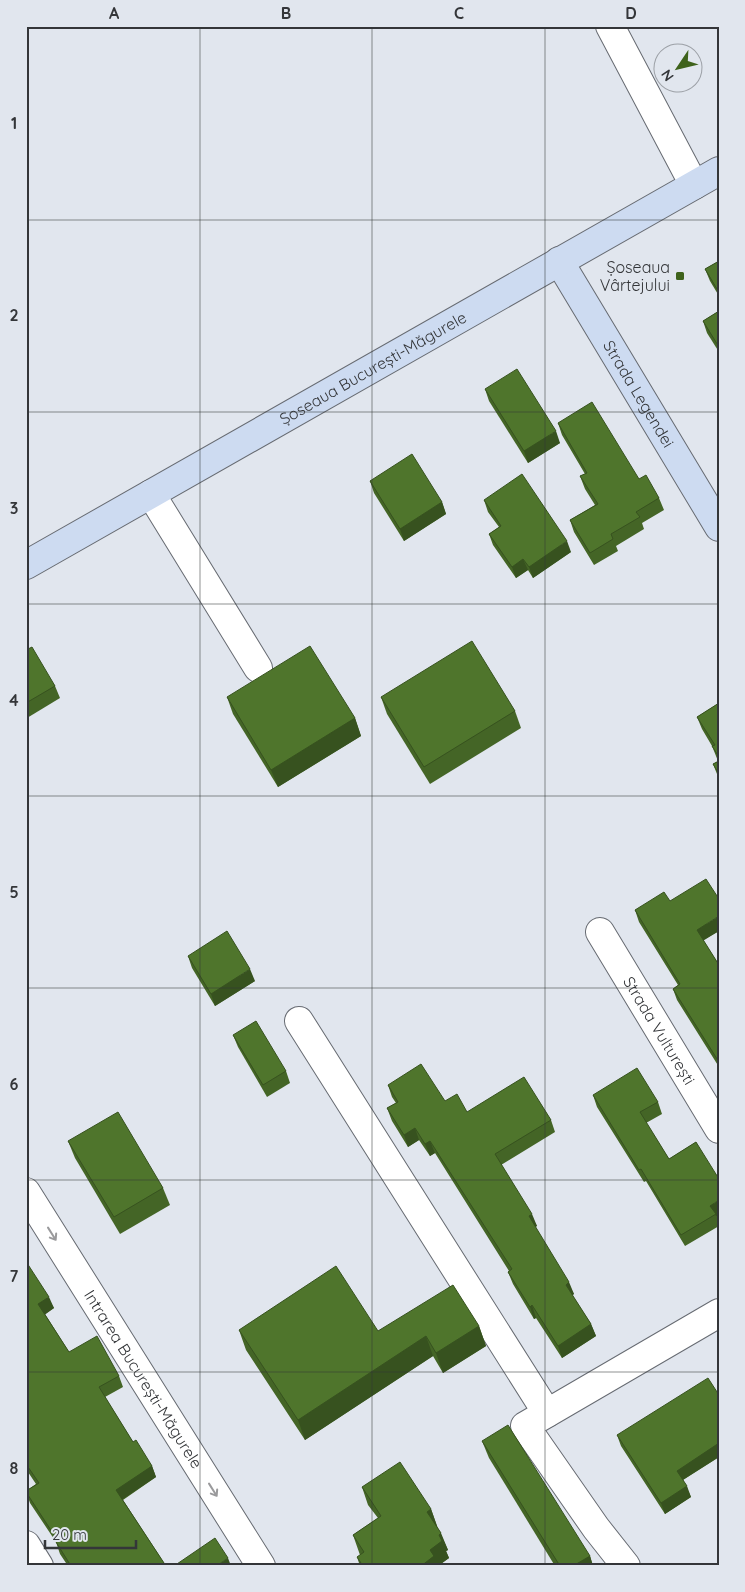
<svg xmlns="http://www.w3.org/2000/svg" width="745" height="1592" viewBox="0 0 745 1592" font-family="Quicksand,sans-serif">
  <rect width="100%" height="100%" fill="#e1e6ee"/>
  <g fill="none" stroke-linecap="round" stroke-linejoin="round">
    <g stroke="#676b72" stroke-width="30">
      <g id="street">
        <polyline points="610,26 694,185"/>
        <polyline points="151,494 258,668"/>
        <path id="s1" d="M600 932 719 1129"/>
        <polyline points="299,1021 547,1413"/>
        <path id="s2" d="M26 1192 261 1566"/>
        <polyline points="26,1545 39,1566"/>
        <polyline points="626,1566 596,1528 525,1426 719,1313"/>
      </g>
    </g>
    <g stroke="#676b72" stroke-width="30">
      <g id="secondary">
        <path id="s3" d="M559 261 719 527"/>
        <path id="s4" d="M26 565 719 171"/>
      </g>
    </g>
    <use href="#street" stroke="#fff" stroke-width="28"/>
    <use href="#secondary" stroke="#cddbf1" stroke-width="28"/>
  </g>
  <g fill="#446526">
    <polygon points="719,261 719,296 710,281 705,269"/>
    <polygon points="719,311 719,352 707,333 703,321"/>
    <polygon points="485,389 560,443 528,463 489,401"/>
    <polygon points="558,423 639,479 659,498 664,510 642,523 644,529 616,546 618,551 594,565 574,532 570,520 595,505 585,489 580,476 585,474 562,435"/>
    <polygon points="370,481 442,502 446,514 404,541 374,493"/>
    <polygon points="484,500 571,552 533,578 528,570 516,578 493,545 489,534 499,527 488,512"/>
    <polygon points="26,650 55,686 60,698 27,718"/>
    <polygon points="227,697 355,718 361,736 278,787 233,714"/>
    <polygon points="381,697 515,711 521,728 430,784 387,714"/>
    <polygon points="719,703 719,779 713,764 718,761 712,746 702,729 697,717"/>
    <polygon points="670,901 719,931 703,940 719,965 719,1067 677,1000 673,989 678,985 639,922 635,910"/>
    <polygon points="188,956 255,981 215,1006 192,968"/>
    <polygon points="233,1035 286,1071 290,1083 267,1097 238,1047"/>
    <polygon points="388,1085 445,1101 467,1112 551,1120 555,1132 501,1165 537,1226 535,1227 574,1294 572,1295 591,1324 596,1336 562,1358 536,1318 534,1319 513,1284 508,1272 509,1271 435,1153 430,1156 419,1140 408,1147 392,1121 387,1108 396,1103 392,1097"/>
    <polygon points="593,1095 658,1102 662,1114 646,1123 669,1159 696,1142 719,1222 719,1226 685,1246 646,1181 644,1182 597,1107"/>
    <polygon points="68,1141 163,1188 170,1205 120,1234 75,1158"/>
    <polygon points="26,1264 54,1308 45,1314 69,1352 119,1376 123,1387 105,1397 133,1442 152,1466 156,1477 123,1500 166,1566 68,1566 60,1554 56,1542 30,1503 26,1491 36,1484 26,1469"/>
    <polygon points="479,1326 486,1346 443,1373 433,1356 305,1440 246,1350 239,1330 378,1331"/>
    <polygon points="719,1395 719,1457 683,1480 691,1497 665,1514 621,1446 617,1435"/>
    <polygon points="482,1441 590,1556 593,1566 555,1566 489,1458"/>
    <polygon points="362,1487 431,1509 437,1526 448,1550 446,1551 449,1558 438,1566 360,1566 357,1557 360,1555 353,1535 378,1518 368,1505"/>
  </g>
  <g fill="#37521f">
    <polygon points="556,431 560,443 528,463 524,451"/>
    <polygon points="442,502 446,514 404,541 400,529"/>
    <polygon points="567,541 571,552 533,578 529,567"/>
    <polygon points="523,559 528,570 516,578 512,567"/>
    <polygon points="355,718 361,736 278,787 271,770"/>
    <polygon points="719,916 719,931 701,942 697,930"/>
    <polygon points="250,969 255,981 215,1006 211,994"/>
    <polygon points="415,1128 419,1140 408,1147 404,1135"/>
    <polygon points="430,1141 435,1153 430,1156 425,1144"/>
    <polygon points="719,1200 719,1215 716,1216 710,1206"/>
    <polygon points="532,1214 537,1226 533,1228 529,1216"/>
    <polygon points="569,1282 574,1294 570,1297 566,1285"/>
    <polygon points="49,1297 54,1308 43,1316 38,1304"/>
    <polygon points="532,1305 536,1318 534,1319 530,1307"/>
    <polygon points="591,1324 596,1336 562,1358 558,1346"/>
    <polygon points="479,1326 486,1346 443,1373 436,1353"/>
    <polygon points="426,1336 433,1356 305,1440 298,1420"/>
    <polygon points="719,1443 719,1457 681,1481 677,1471"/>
    <polygon points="152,1466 156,1477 120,1501 116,1490"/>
    <polygon points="687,1486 691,1497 665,1514 661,1503"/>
    <polygon points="431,1509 437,1526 433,1529 427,1512"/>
    <polygon points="441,1533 448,1550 446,1551 449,1558 438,1566 421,1566 439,1535"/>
    <polygon points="590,1556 593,1566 573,1566"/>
    <polygon points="228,1558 231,1566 216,1566"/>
  </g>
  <g fill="#4f752c" stroke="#37521f">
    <polygon points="719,261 719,288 717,289 705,269"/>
    <polygon points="719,311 719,347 703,321"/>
    <polygon points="517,369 556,431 524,451 485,389"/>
    <polygon points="592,402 639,479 646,475 659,498 636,512 640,517 611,534 613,539 590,553 570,520 598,504 580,476 587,473 558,423"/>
    <polygon points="412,454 442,502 400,529 370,481"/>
    <polygon points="522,474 567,541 529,567 523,559 512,567 489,534 501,526 484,500"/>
    <polygon points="472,641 515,711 424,767 381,697"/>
    <polygon points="310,646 355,718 271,770 227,697"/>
    <polygon points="32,647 55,686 26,703 26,650"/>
    <polygon points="719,703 719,757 712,746 715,745 697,717"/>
    <polygon points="719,761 719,774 713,764"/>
    <polygon points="706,879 719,899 719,916 697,930 719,965 719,1062 673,989 680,984 635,910 664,892 670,901"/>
    <polygon points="227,931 250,969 211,994 188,956"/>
    <polygon points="256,1021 286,1071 263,1085 233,1035"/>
    <polygon points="421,1064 445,1101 457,1094 467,1112 524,1077 551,1120 495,1154 532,1214 529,1216 569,1282 566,1285 591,1324 558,1346 532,1305 530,1307 508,1272 512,1269 430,1141 425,1144 415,1128 404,1135 387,1108 398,1102 388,1085"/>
    <polygon points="637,1068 658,1102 640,1112 669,1159 696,1142 719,1179 719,1200 710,1206 716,1214 681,1235 641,1169 639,1170 593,1095"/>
    <polygon points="118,1112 163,1188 114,1217 68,1141"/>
    <polygon points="27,1263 49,1297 38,1304 69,1352 97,1336 119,1376 99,1387 133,1442 136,1440 152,1466 116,1490 166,1566 71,1566 56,1542 58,1541 26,1492 26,1491 39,1483 26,1464 26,1264"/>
    <polygon points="336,1266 378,1331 453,1285 479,1326 436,1353 426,1336 298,1420 239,1330"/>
    <polygon points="708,1378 719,1395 719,1443 677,1471 687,1486 661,1503 617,1435"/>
    <polygon points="508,1425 590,1556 573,1566 560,1566 482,1441"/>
    <polygon points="400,1462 431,1509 427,1512 441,1533 439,1535 442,1541 430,1550 434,1556 421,1566 363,1566 357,1557 364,1552 353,1535 381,1516 362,1487"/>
    <polygon points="215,1538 228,1558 216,1566 174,1566"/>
  </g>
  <defs><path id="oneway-shaft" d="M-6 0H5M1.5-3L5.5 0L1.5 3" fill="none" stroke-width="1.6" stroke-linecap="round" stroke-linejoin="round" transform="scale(1.25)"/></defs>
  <g stroke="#9a9a9c">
    <use href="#oneway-shaft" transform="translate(52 1234) rotate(58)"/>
    <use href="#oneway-shaft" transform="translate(213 1490) rotate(58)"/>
  </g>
  <path fill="none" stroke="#343639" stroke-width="1" stroke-opacity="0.55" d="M200 26V1566M372 26V1566M545 26V1566M26 220H719M26 412H719M26 604H719M26 796H719M26 988H719M26 1180H719M26 1372H719"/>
  <rect fill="#3e621b" stroke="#e1e6ee" stroke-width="2" x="675" y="271" width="10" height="10" rx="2.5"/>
  <g text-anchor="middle" stroke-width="5" stroke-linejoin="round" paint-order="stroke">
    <g font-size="16" fill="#343639" stroke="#e1e6ee" text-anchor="end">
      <text x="670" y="273">Șoseaua<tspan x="670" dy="18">Vârtejului</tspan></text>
    </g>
    <g font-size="16" fill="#343639" stroke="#e1e6ee">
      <text dy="6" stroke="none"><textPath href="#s4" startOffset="399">Șoseaua București-Măgurele</textPath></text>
      <text dy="6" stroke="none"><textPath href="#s3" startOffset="155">Strada Legendei</textPath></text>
      <text dy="6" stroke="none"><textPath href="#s1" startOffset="115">Strada Vulturești</textPath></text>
      <text dy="6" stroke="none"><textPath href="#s2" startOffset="221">Intrarea București-Măgurele</textPath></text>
    </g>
  </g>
  <rect width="745" height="1592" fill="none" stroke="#e1e6ee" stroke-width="55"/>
  <g transform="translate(678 68) rotate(235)"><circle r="24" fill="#e1e6ee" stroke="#9ca0a6"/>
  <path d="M0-4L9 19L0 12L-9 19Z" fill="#3e621b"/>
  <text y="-8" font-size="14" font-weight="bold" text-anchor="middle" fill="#343639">N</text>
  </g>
  <path d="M45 1540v8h91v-8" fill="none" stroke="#343639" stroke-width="2.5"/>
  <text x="52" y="1540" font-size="15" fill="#343639" stroke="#e1e6ee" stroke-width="4" paint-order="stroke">20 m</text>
  <rect x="28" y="28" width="690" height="1536" fill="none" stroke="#343639" stroke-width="2"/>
  <g font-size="16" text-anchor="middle" font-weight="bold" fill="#343639">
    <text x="114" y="19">A</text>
    <text x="286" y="19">B</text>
    <text x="459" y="19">C</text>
    <text x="631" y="19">D</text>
    <text x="14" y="129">1</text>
    <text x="14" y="321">2</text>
    <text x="14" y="514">3</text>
    <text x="14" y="706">4</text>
    <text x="14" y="898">5</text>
    <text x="14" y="1090">6</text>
    <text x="14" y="1282">7</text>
    <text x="14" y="1474">8</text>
  </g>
</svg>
